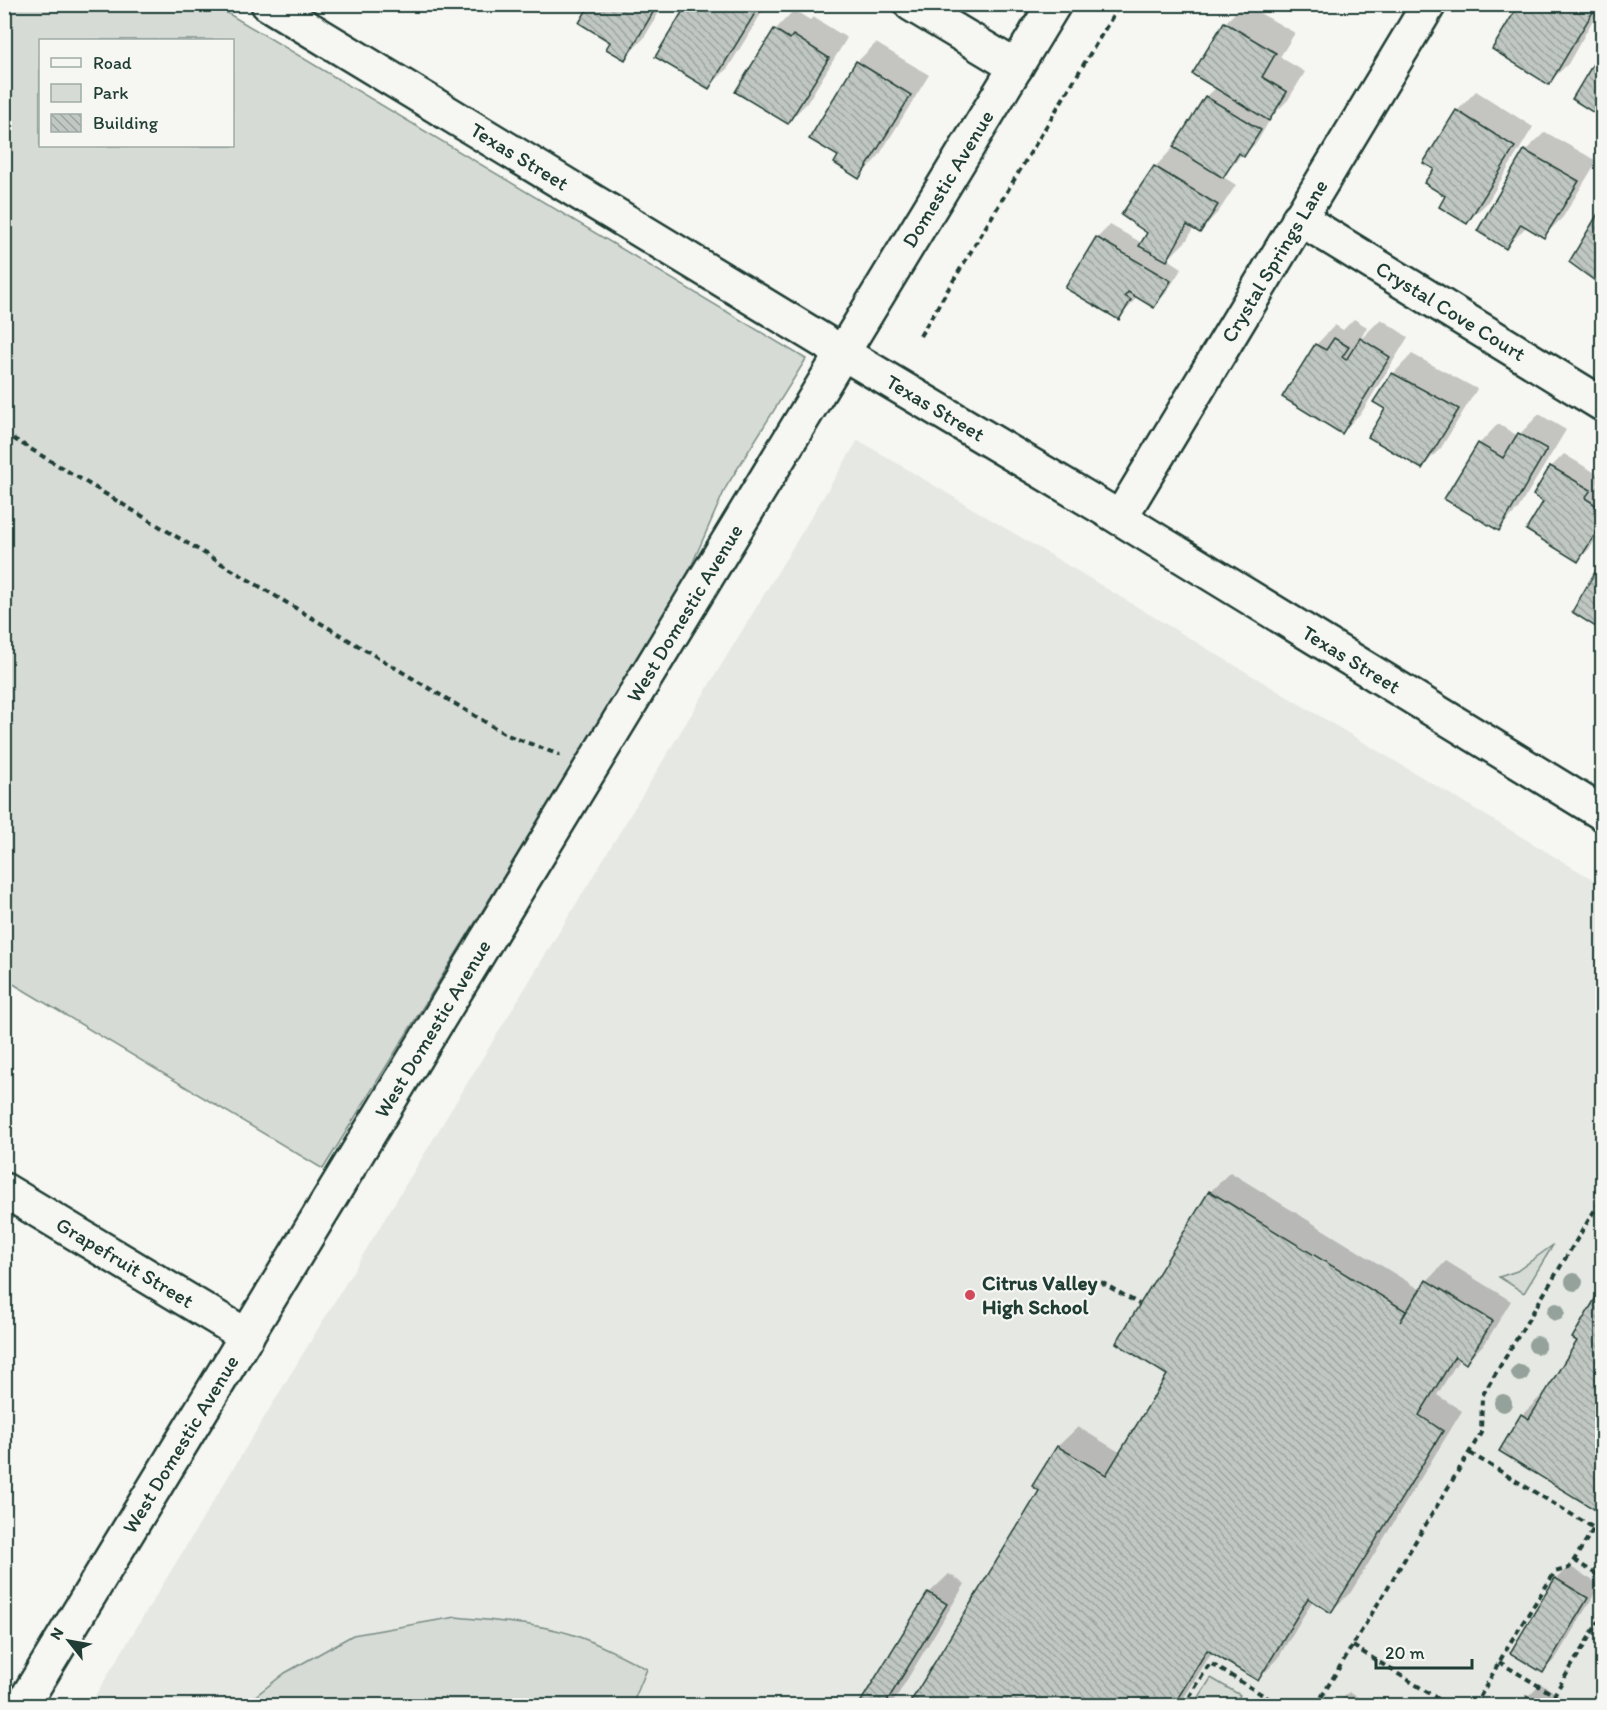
<svg xmlns="http://www.w3.org/2000/svg" width="1607" height="1710" viewBox="0 0 1607 1710" font-family="Itim,sans-serif">
  <defs>
    <pattern id="building-back-hatch" width="6" height="6" patternUnits="userSpaceOnUse" patternTransform="scale(1.5)"><rect width="6" height="6" fill="#c1c8c3"/><path d="M-1 5l2 2M0 0l6 6M5-1l2 2" fill="none" stroke="#9ca49f"/></pattern>
  </defs>
  <rect width="100%" height="100%" fill="#f6f6f2"/>
  <filter id="ink" filterUnits="userSpaceOnUse"><feTurbulence type="fractalNoise" baseFrequency=".0167" numOctaves="2"/><feDisplacementMap in="SourceGraphic" scale="12" xChannelSelector="R" yChannelSelector="G"/><feConvolveMatrix kernelMatrix="1 2 1 2 8 2 1 2 1" color-interpolation-filters="sRGB"/></filter>
  <g filter="url(#ink)">
    <polygon fill="#e6e8e4" points="858,440 1602,885 1602,1705 89,1706"/>
    <g fill="#d6dbd6" stroke="#7a8c85" stroke-width="1.5" fill-rule="evenodd">
      <path d="M5 5H214L806 359 726 487 682 587 323 1169 5 979ZM40 40H232V146H40Z"/>
      <polygon points="1553,1245 1524,1293 1499,1277 1517,1271"/>
      <path d="M456 1617C494 1621 534 1623 571 1634 598 1643 623 1656 647 1669L632 1705H244L285 1673 353 1635Z"/>
      <polygon points="1211,1678 1240,1695 1234,1705 1194,1705"/>
    </g>
    <g fill="#0003">
      <polygon points="592,4 664,4 644,38 625,58 612,42"/>
      <polygon points="689,4 767,4 728,68 708,88"/>
      <polygon points="1244,4 1295,33 1280,57 1305,72 1288,100 1272,116 1257,142 1244,155 1242,153 1235,163 1222,176 1236,185 1219,211 1200,231 1194,227 1187,240 1168,259 1182,268 1166,293 1154,306 1137,296 1131,305 1118,318 1067,287 1097,238 1110,225 1142,243 1149,233 1123,215 1155,167 1174,147 1206,97 1216,88 1225,23"/>
      <polygon points="1521,4 1602,4 1568,64 1548,83"/>
      <polygon points="794,10 810,20 813,17 847,38 807,103 788,122 775,30"/>
      <polygon points="876,43 929,75 878,157 859,177 840,156 857,62"/>
      <polygon points="1602,52 1602,116 1574,99"/>
      <polygon points="1476,91 1533,127 1487,203 1467,222 1447,196 1436,169 1457,111"/>
      <polygon points="1545,132 1597,161 1563,217 1544,236 1527,226 1506,247 1525,151"/>
      <polygon points="1602,210 1602,284 1571,262"/>
      <polygon points="1354,319 1367,327 1360,340 1381,319 1408,337 1362,412 1342,432 1316,345 1335,325 1343,330"/>
      <polygon points="1412,354 1477,389 1441,448 1422,467 1387,408 1393,374"/>
      <polygon points="1539,414 1566,430 1518,509 1499,529 1479,444 1498,424 1518,436"/>
      <polygon points="1564,454 1602,477 1597,485 1602,488 1602,528 1591,547 1578,560 1545,502 1551,467"/>
      <polygon points="1602,563 1602,630 1574,612"/>
      <polygon points="1230,1172 1421,1290 1427,1281 1446,1261 1511,1301 1486,1342 1466,1362 1460,1358 1437,1395 1462,1411 1351,1592 1331,1611 1313,1600 1277,1660 1258,1679 1212,1652 1179,1706 910,1706 1041,1490 1034,1486 1058,1446 1078,1427 1121,1453 1169,1374 1210,1192"/>
      <polygon points="1602,1290 1602,1512 1501,1450 1522,1415 1542,1395 1544,1397 1579,1340 1574,1337"/>
      <polygon points="1569,1566 1600,1585 1556,1658 1543,1671 1556,1579"/>
      <polygon points="949,1574 965,1584 891,1706 860,1706 929,1593"/>
      <polygon points="1541,1684 1577,1706 1522,1706 1528,1697"/>
      <polygon points="1349,1692 1373,1706 1336,1706"/>
    </g>
    <g fill="url(#building-back-hatch)" stroke="#1f3d34" stroke-width="1.5">
      <polygon points="590,4 658,4 625,60 606,49 610,42 579,23"/>
      <polygon points="687,4 748,4 757,10 709,89 655,57"/>
      <polygon points="1288,4 1305,4 1301,12"/>
      <polygon points="1519,4 1592,4 1596,7 1549,85 1492,49"/>
      <polygon points="1224,22 1276,53 1262,77 1287,92 1269,121 1192,74"/>
      <polygon points="774,29 790,39 793,35 829,58 788,124 735,92"/>
      <polygon points="1602,49 1602,118 1572,99"/>
      <polygon points="856,61 911,95 859,179 834,163 838,156 809,139"/>
      <polygon points="1205,96 1261,130 1244,157 1239,153 1223,178 1173,147"/>
      <polygon points="1456,110 1515,147 1467,224 1439,207 1445,196 1424,183 1434,169 1423,163"/>
      <polygon points="1524,150 1579,181 1544,238 1521,224 1506,249 1477,231"/>
      <polygon points="1154,166 1218,205 1200,233 1187,225 1167,261 1139,246 1147,233 1121,215"/>
      <polygon points="1602,207 1602,286 1569,262"/>
      <polygon points="1096,237 1171,281 1154,308 1128,292 1125,296 1131,300 1119,320 1065,288"/>
      <polygon points="1334,338 1349,347 1342,357 1346,360 1360,338 1390,357 1342,434 1282,397 1315,344 1326,350"/>
      <polygon points="1392,373 1459,409 1422,469 1368,437 1385,409 1373,402"/>
      <polygon points="1518,433 1547,449 1499,531 1444,499 1478,443 1503,458"/>
      <polygon points="1550,466 1591,490 1585,498 1602,509 1602,523 1578,562 1526,530 1543,502 1533,495"/>
      <polygon points="1602,560 1602,631 1572,612"/>
      <polygon points="1209,1191 1406,1311 1400,1322 1426,1280 1493,1321 1466,1364 1455,1356 1419,1415 1443,1431 1331,1613 1308,1598 1258,1681 1207,1650 1173,1706 908,1706 1039,1491 1032,1486 1057,1446 1106,1475 1167,1375 1116,1343"/>
      <polygon points="1602,1287 1602,1514 1499,1451 1521,1414 1529,1419 1577,1341 1572,1338"/>
      <polygon points="1555,1578 1588,1598 1543,1673 1510,1653"/>
      <polygon points="928,1592 947,1604 884,1706 858,1706"/>
      <polygon points="1527,1696 1543,1706 1521,1706"/>
    </g>
    <g fill="none" stroke-linecap="round" stroke-linejoin="round">
      <g stroke="#1f3d34" stroke-width="38">
        <g id="street">
          <polyline points="911,4 1016,67"/>
          <path id="s1" d="M1299 218 1602 404"/>
          <path id="s2" d="M1120 518 1429 4"/>
          <path id="s3" d="M4 1190 247 1336"/>
          <path id="s4" d="M22 1706 1054 4"/>
        </g>
      </g>
      <g stroke="#1f3d34" stroke-width="38">
        <g id="secondary">
          <path id="s5" d="M268 4 843 353 1120 518 1602 813"/>
        </g>
      </g>
      <g stroke="#1f3d34" stroke-width="4" stroke-dasharray="6 4.5" stroke-linecap="butt">
        <polyline points="920,336 1120,4"/>
        <polyline points="4,433 507,735 560,755"/>
        <polyline points="1101,1282 1139,1304"/>
        <polyline points="1470,1453 1594,1528 1569,1568 1555,1572 1508,1646 1475,1706"/>
        <polyline points="1574,1560 1602,1578"/>
        <polyline points="1353,1646 1450,1706"/>
        <polyline points="1499,1662 1554,1695 1602,1616"/>
        <polyline points="1184,1706 1210,1663 1281,1706"/>
        <polyline points="1316,1706 1481,1433 1482,1396 1602,1198"/>
      </g>
      <use href="#street" stroke="#f6f6f2" stroke-width="33"/>
      <use href="#secondary" stroke="#f6f6f2" stroke-width="33"/>
    </g>
    <g fill="#94a29b">
      <circle cx="1574" cy="1282" r="9"/>
      <circle cx="1556" cy="1312" r="9"/>
      <circle cx="1537" cy="1345" r="9"/>
      <circle cx="1520" cy="1373" r="9"/>
      <circle cx="1503" cy="1403" r="9"/>
    </g>
  </g>
  <circle fill="#d1495b" stroke="#f6f6f2" stroke-width="2" cx="970" cy="1295" r="6"/>
  <g text-anchor="middle" stroke-width="4.5" stroke-linejoin="round" paint-order="stroke">
    <g font-size="21" fill="#1f3d34" stroke="#f6f6f2">
      <text dy="7" stroke="none"><textPath href="#s5" startOffset="294">Texas Street</textPath></text>
      <text dy="7" stroke="none"><textPath href="#s4" startOffset="1786">Domestic Avenue</textPath></text>
      <text dy="7" stroke="none"><textPath href="#s2" startOffset="300">Crystal Springs Lane</textPath></text>
      <text dy="7" stroke="none"><textPath href="#s1" startOffset="178">Crystal Cove Court</textPath></text>
      <text dy="7" stroke="none"><textPath href="#s5" startOffset="780">Texas Street</textPath></text>
      <text dy="7" stroke="none"><textPath href="#s4" startOffset="1278">West Domestic Avenue</textPath></text>
      <text dy="7" stroke="none"><textPath href="#s5" startOffset="1266">Texas Street</textPath></text>
      <text dy="7" stroke="none"><textPath href="#s4" startOffset="792">West Domestic Avenue</textPath></text>
      <text dy="7" stroke="none"><textPath href="#s3" startOffset="141">Grapefruit Street</textPath></text>
      <text dy="7" stroke="none"><textPath href="#s4" startOffset="306">West Domestic Avenue</textPath></text>
    </g>
    <g font-size="21" font-weight="bold" fill="#1f3d34" stroke="#f6f6f2" text-anchor="start">
      <text x="982" y="1290">Citrus Valley<tspan x="982" dy="24">High School</tspan></text>
    </g>
  </g>
  <rect width="1607" height="1710" fill="none" stroke="#f6f6f2" stroke-width="24"/>
  <rect x="12" y="12" width="1583" height="1686" fill="none" stroke="#1f3d34" stroke-width="2" filter="url(#ink)"/>
  <rect x="39" y="39" width="195" height="108" fill="#f6f6f2" stroke="#a0aca6" stroke-width="1.5"/>
  <rect x="51" y="58" width="30" height="9" fill="#f6f6f2" stroke="#a0aca6" stroke-width="1.5"/>
  <text x="93" y="69" font-size="18" fill="#1f3d34">Road</text>
  <rect x="51" y="84" width="30" height="18" fill="#d6dbd6" stroke="#a0aca6" stroke-width="1.5"/>
  <text x="93" y="99" font-size="18" fill="#1f3d34">Park</text>
  <rect x="51" y="114" width="30" height="18" fill="url(#building-back-hatch)" stroke="#a0aca6" stroke-width="1.5"/>
  <text x="93" y="129" font-size="18" fill="#1f3d34">Building</text>
  <g transform="translate(69 1641) rotate(301)" stroke="#f6f6f2" stroke-width="4.5" paint-order="stroke">
  <path d="M0-4.5L10 22L0 15L-10 22Z" fill="#1f3d34"/>
  <text y="-9" font-size="16" font-weight="bold" text-anchor="middle" fill="#1f3d34">N</text>
  </g>
  <path d="M1376 1659v9h96v-9" fill="none" stroke="#1f3d34" stroke-width="3"/>
  <text x="1385" y="1659" font-size="18" fill="#1f3d34" stroke="#f6f6f2" stroke-width="4.5" paint-order="stroke">20 m</text>
</svg>
